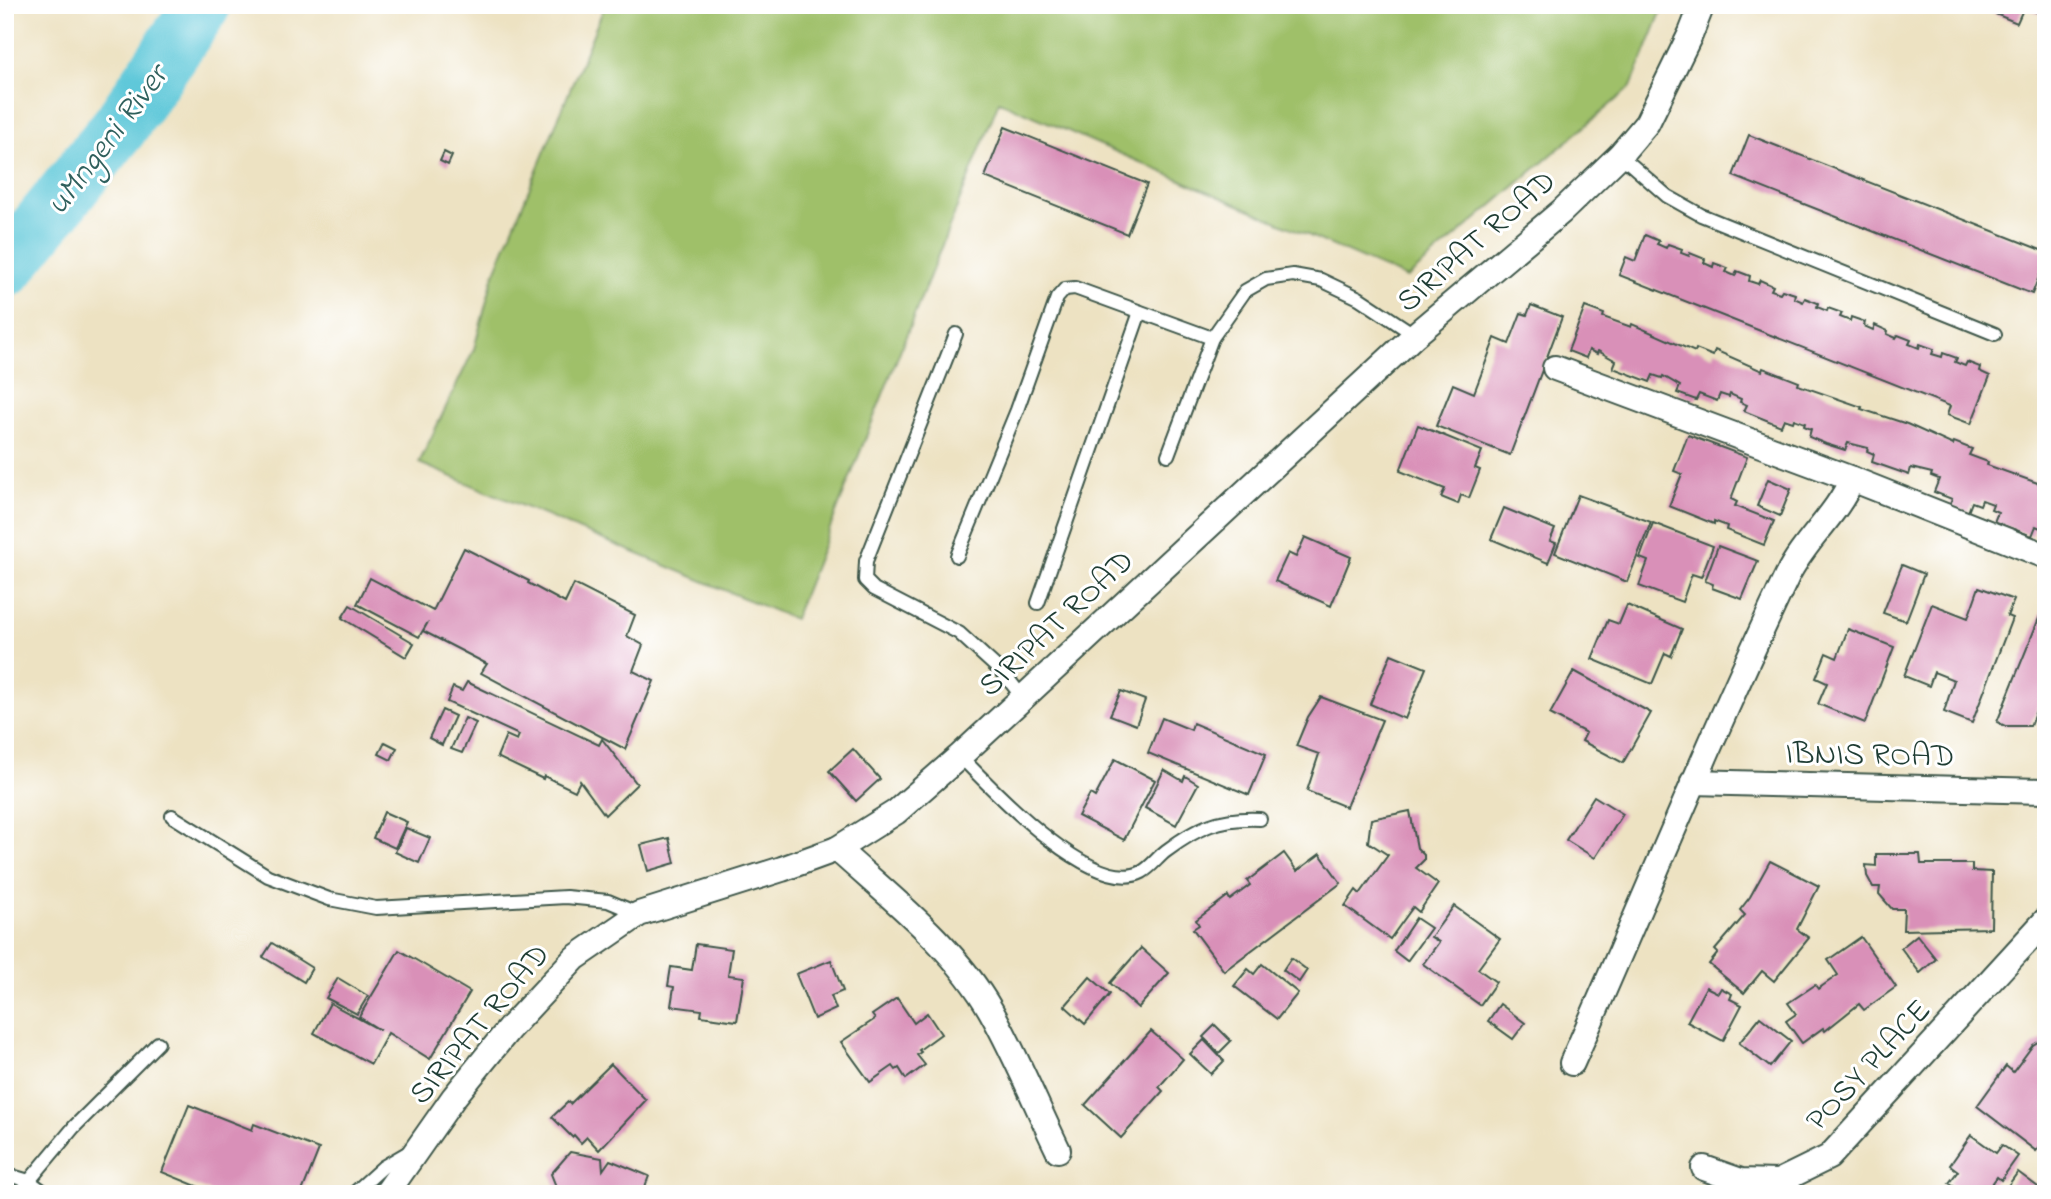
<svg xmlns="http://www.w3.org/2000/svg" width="2051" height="1199" viewBox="0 0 2051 1199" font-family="'Indie Flower',sans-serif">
  <rect width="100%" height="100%" fill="#fff"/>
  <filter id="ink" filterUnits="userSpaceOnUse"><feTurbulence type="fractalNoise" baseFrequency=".0143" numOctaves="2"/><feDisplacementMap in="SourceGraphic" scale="14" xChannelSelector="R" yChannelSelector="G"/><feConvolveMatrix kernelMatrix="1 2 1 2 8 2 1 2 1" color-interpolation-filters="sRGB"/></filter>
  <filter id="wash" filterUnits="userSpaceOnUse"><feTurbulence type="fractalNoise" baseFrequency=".00686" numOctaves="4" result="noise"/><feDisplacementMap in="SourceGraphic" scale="28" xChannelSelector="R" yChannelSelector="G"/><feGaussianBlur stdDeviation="1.57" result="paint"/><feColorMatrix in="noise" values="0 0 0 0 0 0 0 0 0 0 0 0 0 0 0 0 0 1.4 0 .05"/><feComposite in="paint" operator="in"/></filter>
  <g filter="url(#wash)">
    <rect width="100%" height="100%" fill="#ede2c2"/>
    <polygon fill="#9fc069" stroke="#5f7e4e" stroke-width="2" points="605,5 1664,5 1631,87 1407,278 999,101 794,619 419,463 474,349 494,274"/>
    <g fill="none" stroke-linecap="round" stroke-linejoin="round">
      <polyline stroke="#5ec8d9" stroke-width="58" points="5,269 120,126 202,5"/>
    </g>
    <g id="blocks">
      <g fill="#d990b8">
        <polygon points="1974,5 2046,5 2046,16 2024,7 2017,23"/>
        <polygon points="1005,127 1147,184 1127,234 985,177"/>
        <polygon points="1749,135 2046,252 2046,259 2032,294 1733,176"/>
        <polygon points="444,152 452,156 448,165 440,161"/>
        <polygon points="1645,235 1659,241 1657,244 1666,248 1668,244 1682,249 1681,253 1689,256 1690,253 1705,259 1704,263 1713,267 1714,263 1728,268 1726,272 1735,276 1737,271 1750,276 1749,281 1758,284 1760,280 1773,286 1771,290 1780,293 1782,290 1795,294 1794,298 1803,302 1805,298 1818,303 1817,307 1827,311 1828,308 1842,313 1840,317 1850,321 1851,317 1865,322 1864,326 1873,330 1875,325 1888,331 1887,334 1896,338 1898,335 1911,340 1909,344 1919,348 1920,344 1934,349 1932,354 1942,357 1943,353 1957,358 1955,362 1965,366 1967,362 1980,367 1979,371 1990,376 1971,424 1947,415 1950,406 1619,275 1626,257 1635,261"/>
        <polygon points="1531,305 1562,317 1510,455 1436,426 1453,384 1474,393 1495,338 1509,344 1521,313 1527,315"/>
        <polygon points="1585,307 1604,314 1603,317 1631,327 1632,324 1695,352 1696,349 1713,356 1715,350 1762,371 1763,368 1799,382 1798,385 1862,407 1861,409 1907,424 1953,445 1954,442 1972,449 1969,455 1988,462 1987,465 2046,486 2045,530 2036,526 2032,536 1994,522 1998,512 1991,509 1993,504 1982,500 1980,505 1972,502 1968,512 1950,505 1952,499 1934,492 1939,479 1931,476 1932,473 1911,468 1909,475 1872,462 1874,454 1867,451 1868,448 1848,443 1845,450 1826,444 1809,437 1811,429 1804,426 1805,423 1794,419 1793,422 1784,419 1781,426 1744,411 1747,405 1740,402 1741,399 1730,394 1729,397 1720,394 1717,401 1699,394 1696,400 1677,393 1680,386 1663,376 1662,378 1653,375 1650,382 1613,368 1616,361 1598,351 1597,354 1589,350 1586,358 1568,351"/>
        <polygon points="1418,425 1482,451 1475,468 1480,470 1469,498 1461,495 1458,504 1441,497 1445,489 1400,471"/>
        <polygon points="1688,435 1747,457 1731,499 1737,502 1735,506 1774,521 1764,545 1726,530 1727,526 1714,521 1714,524 1669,506 1682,474 1674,471"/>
        <polygon points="1768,479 1791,489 1780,516 1757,506"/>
        <polygon points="1578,495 1651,522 1627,582 1555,553"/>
        <polygon points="1504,508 1555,529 1550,541 1556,543 1548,563 1491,539"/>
        <polygon points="1653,523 1713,546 1701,577 1692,574 1682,602 1639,586 1648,561 1640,558"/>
        <polygon points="1305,537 1351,557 1331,606 1275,581 1288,553 1296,557"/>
        <polygon points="1718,546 1758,561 1742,599 1712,588 1713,584 1705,581"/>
        <polygon points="464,548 529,581 528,583 565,603 574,584 635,615 627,636 643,645 633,671 654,681 625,749 481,673 487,664 423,631 428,622 419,637 357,604 370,578 433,611"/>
        <polygon points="1902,565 1924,574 1906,621 1883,613"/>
        <polygon points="1979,587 2014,600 2007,616 2012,618 1972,723 1944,712 1954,680 1934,672 1929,686 1904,676 1932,604 1968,618"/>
        <polygon points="2046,601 2046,696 2042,695 2030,726 2005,726 1997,722"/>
        <polygon points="350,605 414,643 406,657 342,618"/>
        <polygon points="1627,605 1682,629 1671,656 1665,653 1652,684 1592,659 1608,620 1619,624"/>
        <polygon points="1848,629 1894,647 1865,723 1818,704 1827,683 1816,678 1826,653 1837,658"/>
        <polygon points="1391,654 1426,668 1405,719 1370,704"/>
        <polygon points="1574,671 1651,713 1623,763 1582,741 1586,733 1550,714"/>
        <polygon points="467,682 599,745 602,739 637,784 605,815 580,781 575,791 544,776 543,779 497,757 506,735 517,740 519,735 447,702 453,687 462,691"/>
        <polygon points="1121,691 1145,700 1136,725 1110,715"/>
        <polygon points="1321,697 1382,720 1346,807 1307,791 1319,754 1296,746 1308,717"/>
        <polygon points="442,710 455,716 442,745 429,738"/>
        <polygon points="465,718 476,723 462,753 451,749"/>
        <polygon points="1162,718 1191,730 1193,723 1266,754 1249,795 1148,753"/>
        <polygon points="385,742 397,748 391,760 379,754"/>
        <polygon points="853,749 880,779 856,801 829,771"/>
        <polygon points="1115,759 1155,780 1124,840 1078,816 1090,794 1095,797"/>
        <polygon points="1164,770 1183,781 1185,776 1198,784 1176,825 1145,808"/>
        <polygon points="1594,796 1623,814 1595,858 1566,840"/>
        <polygon points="1410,811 1417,848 1424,855 1424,860 1416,868 1438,884 1419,912 1413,907 1390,939 1345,906 1356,890 1360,894 1388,855 1368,842 1371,819"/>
        <polygon points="384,812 407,822 395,848 373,838"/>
        <polygon points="406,828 430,838 419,863 395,852"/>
        <polygon points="669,838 675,863 648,871 641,845"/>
        <polygon points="1284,853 1297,871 1320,854 1341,883 1224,971 1193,929 1199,925 1196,920 1228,896 1230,900 1250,885 1247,881"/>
        <polygon points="1876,854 1920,854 1921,864 1972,864 1972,871 1992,872 1991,928 1903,930 1904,909 1892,909 1879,894 1880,887 1873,887 1867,876 1866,865 1876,866"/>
        <polygon points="1770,861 1819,886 1797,929 1809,938 1774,981 1762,971 1744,993 1709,964 1718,953 1715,950 1745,915 1740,910 1750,897"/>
        <polygon points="1454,906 1500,939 1478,969 1496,982 1480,1005 1423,964 1439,942 1431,937"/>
        <polygon points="1416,918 1431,928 1407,961 1394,951"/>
        <polygon points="1917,935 1936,959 1920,973 1901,948"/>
        <polygon points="1861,937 1896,987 1864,1010 1859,1004 1825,1031 1823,1028 1802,1043 1786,1021 1796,1014 1788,1003 1815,985 1818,989 1838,975 1828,960"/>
        <polygon points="272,943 312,968 304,982 263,957"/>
        <polygon points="696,944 732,949 728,975 744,977 737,1021 701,1016 702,1010 671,1006 674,987 668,986 671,967 692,970"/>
        <polygon points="1141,948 1169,973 1138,1008 1110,983"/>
        <polygon points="399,950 470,992 430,1059 388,1033 371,1064 314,1033 330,1003 380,1030 359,1017"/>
        <polygon points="1291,958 1307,970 1299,982 1283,970"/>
        <polygon points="831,960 843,991 831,996 836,1009 814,1019 796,974"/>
        <polygon points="1262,964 1298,993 1277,1019 1234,986 1248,969 1254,974"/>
        <polygon points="1090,977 1110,994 1085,1024 1065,1006"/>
        <polygon points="338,978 368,996 357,1014 326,998"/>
        <polygon points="1706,987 1718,993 1721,988 1732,994 1730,999 1742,1005 1723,1041 1687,1022"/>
        <polygon points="897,998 914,1023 927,1013 941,1034 919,1050 921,1052 917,1055 925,1065 906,1079 899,1068 896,1070 893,1066 870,1082 841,1042 875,1019 872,1015"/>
        <polygon points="1500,1004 1525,1023 1513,1039 1488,1021"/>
        <polygon points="1760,1017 1791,1041 1770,1067 1739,1043"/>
        <polygon points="1215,1025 1231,1041 1219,1053 1203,1037"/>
        <polygon points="1151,1031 1183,1059 1159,1087 1163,1091 1121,1138 1085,1105"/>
        <polygon points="2046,1037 2046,1148 2041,1145 2036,1151 1977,1106 2006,1066 2013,1072 2033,1045"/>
        <polygon points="1204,1040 1224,1061 1211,1074 1190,1054"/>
        <polygon points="611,1064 646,1100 599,1150 587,1137 581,1143 574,1135 572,1137 552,1117 568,1102 570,1104"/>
        <polygon points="189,1105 252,1130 254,1124 319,1149 301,1194 216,1194 162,1172"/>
        <polygon points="1971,1135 1996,1153 2002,1145 2018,1156 2001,1180 1997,1177 1992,1184 1999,1189 1996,1194 1964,1194 1949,1183 1958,1171 1950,1165"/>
        <polygon points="570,1152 602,1158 603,1170 610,1160 649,1176 644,1189 645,1194 559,1194 551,1174"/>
        <polygon points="2018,1172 2046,1193 2046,1194 2002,1194"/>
      </g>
    </g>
  </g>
  <g filter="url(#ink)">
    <use href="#blocks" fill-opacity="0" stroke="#3e5649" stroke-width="2"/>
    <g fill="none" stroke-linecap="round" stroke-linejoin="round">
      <g stroke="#3e5649" stroke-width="16">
        <g id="service">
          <polyline points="1620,155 1667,196 1701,215 1995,334"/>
          <polyline points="956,334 866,561 865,580 874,589 959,633 1005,675 1023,698"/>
          <polyline points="1168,455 1212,338 1245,291 1266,279 1293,275 1321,280 1359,298 1415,335"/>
          <polyline points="957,556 1017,410 1057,298 1065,289 1075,288 1212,338"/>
          <polyline points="1038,603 1140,312"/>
          <path d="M960 756C992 789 1093 897 1142 872 1151 867 1158 857 1166 851 1198 827 1220 817 1260 819"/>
          <polyline points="172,816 268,876 329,899 376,908 566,897 608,901 639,914"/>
          <polyline points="5,1174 29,1181 47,1194"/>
          <polyline points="29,1181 74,1127 158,1043"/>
          <polyline points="353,1194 383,1167 407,1153"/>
        </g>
      </g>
      <g stroke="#3e5649" stroke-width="28">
        <g id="minor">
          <polyline points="1555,368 1852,479 2046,556"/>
          <polyline points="1693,782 2046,791"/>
          <path d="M837 849C891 898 954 946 991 1011 1016 1055 1036 1105 1058 1150"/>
          <path d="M1572 1063C1644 901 1711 736 1787 576 1804 541 1837 515 1852 479"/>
          <polyline points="1704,1168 1741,1181 1778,1182 1829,1157 2046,920"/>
          <polyline points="386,1194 454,1097 509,1029 575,958 639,914 782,869 837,849 896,812 960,756 1415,335 1561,212 1620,155 1647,123 1691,33 1702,5"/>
        </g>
      </g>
      <use href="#service" stroke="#fff" stroke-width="12"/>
      <use href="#minor" stroke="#fff" stroke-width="24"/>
    </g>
  </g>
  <g text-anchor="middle" stroke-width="6" stroke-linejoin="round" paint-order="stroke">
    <g font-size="32" fill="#1f3d34" stroke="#fff">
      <text transform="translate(1475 240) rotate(-41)" y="11">SIRIPAT ROAD</text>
      <text transform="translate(1055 622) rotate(-43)" y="11">SIRIPAT ROAD</text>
      <text transform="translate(1870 753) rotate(1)" y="11">IBNIS ROAD</text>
      <text transform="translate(478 1023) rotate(-50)" y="11">SIRIPAT ROAD</text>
      <text transform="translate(1867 1064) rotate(-47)" y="11">POSY PLACE</text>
    </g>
    <g font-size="33" font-style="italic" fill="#2f605d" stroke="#fff">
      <text transform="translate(105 139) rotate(-53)" y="12">uMngeni River</text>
    </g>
  </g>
  <rect width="2051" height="1199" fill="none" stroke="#fff" stroke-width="28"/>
</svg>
